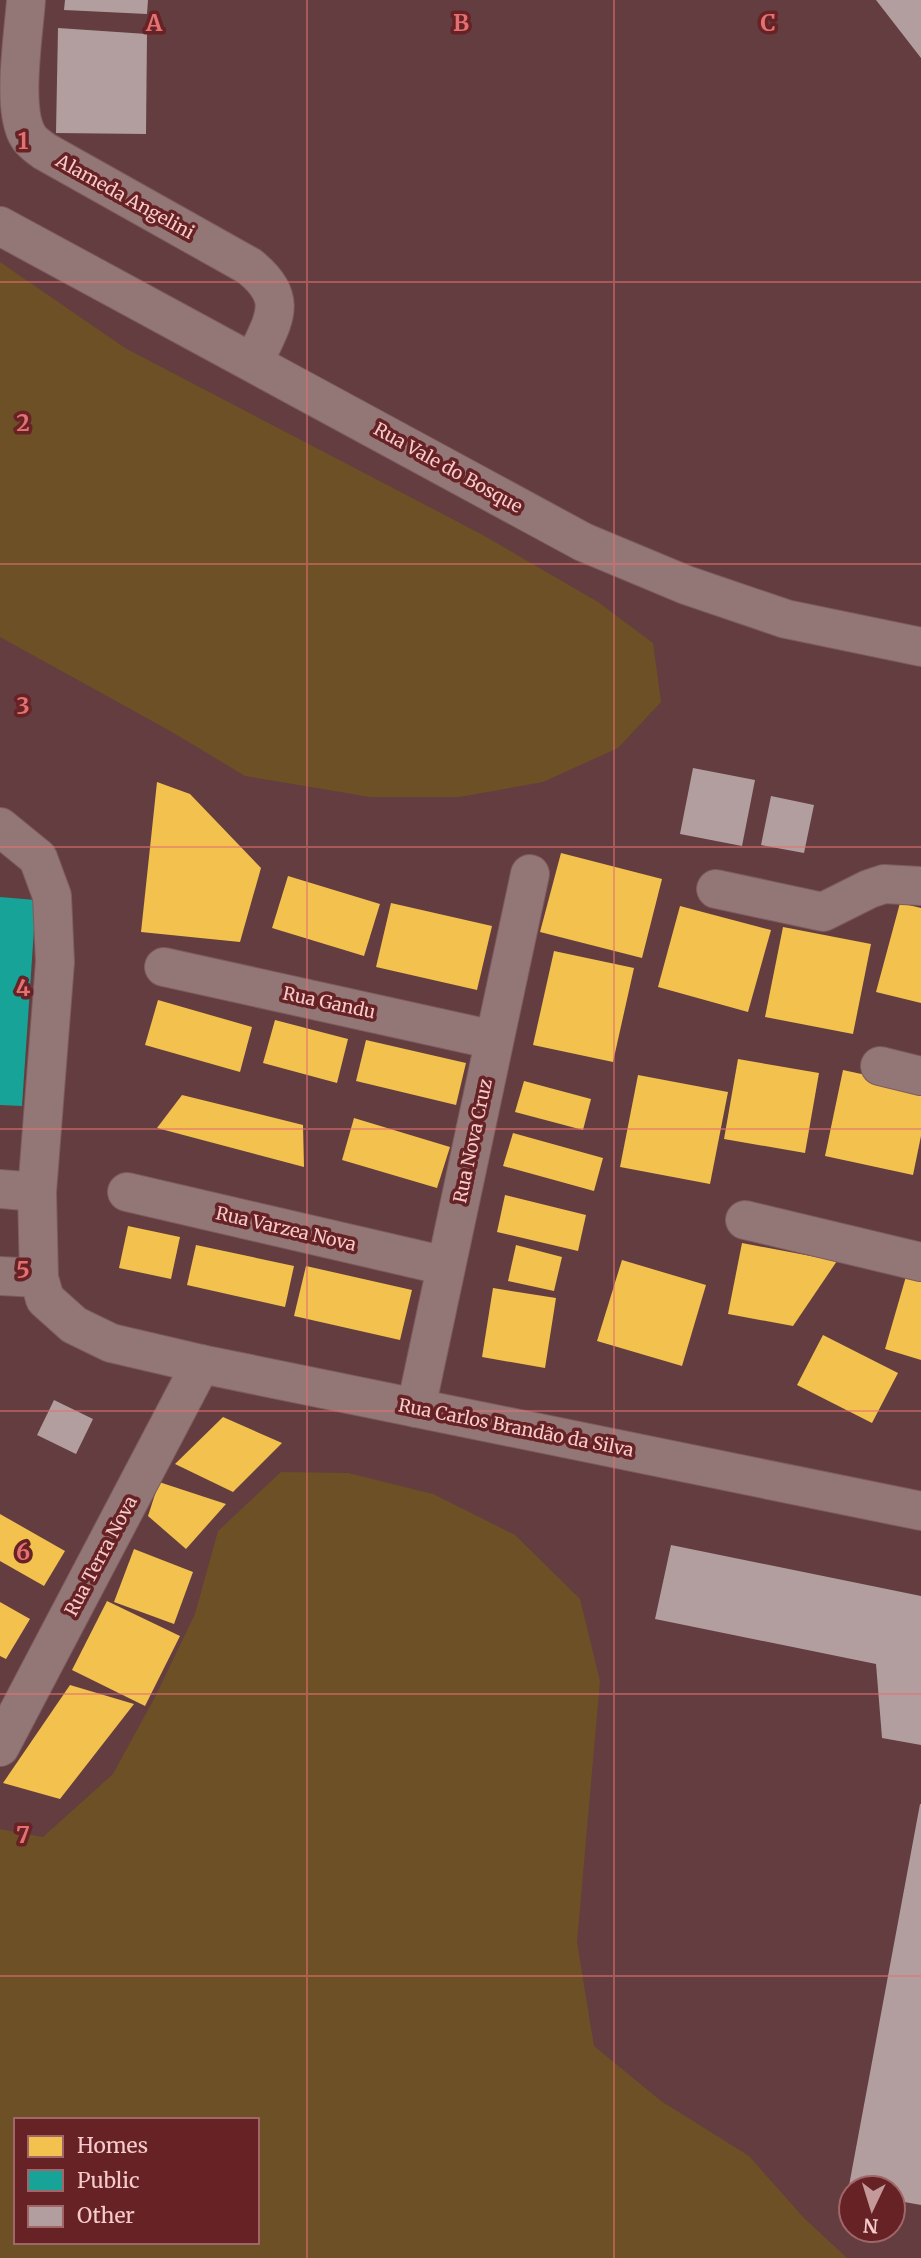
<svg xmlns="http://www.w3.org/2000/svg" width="921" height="2258" viewBox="0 0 921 2258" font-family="Merriweather,serif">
  <rect width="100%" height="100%" fill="#633d3f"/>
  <g fill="#6d5025" fill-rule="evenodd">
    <polygon points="0,262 125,348 481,534 598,602 653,643 661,702 618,748 543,782 459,797 370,797 245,776 172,732 0,637"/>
    <path d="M281 1472 348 1473 433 1494 515 1535 580 1599 600 1681 577 1942 594 2046 661 2101 749 2156 804 2218 847 2258H0V1829L43 1837 113 1774 155 1697 195 1614 218 1531ZM16 2120H257V2242H16Z"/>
  </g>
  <g fill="#f2c14e">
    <polygon points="157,782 190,794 261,868 240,942 141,932"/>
    <polygon points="561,853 662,879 642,958 540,932"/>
    <polygon points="288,876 380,904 364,956 272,928"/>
    <polygon points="391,903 492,926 477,990 376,967"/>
    <polygon points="900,903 921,908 921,1003 876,992"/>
    <polygon points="680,906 771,930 748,1012 658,987"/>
    <polygon points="783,927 871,944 853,1034 765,1017"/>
    <polygon points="554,951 634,968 613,1062 533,1045"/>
    <polygon points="158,1000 252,1027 240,1072 145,1045"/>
    <polygon points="275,1020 348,1039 337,1083 263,1063"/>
    <polygon points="366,1040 466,1063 456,1105 356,1081"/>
    <polygon points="738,1059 819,1073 805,1153 724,1139"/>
    <polygon points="843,1070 921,1087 921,1136 913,1175 825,1156"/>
    <polygon points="638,1075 728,1092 710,1184 620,1167"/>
    <polygon points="524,1081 591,1099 583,1130 515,1112"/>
    <polygon points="182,1095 303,1125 304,1167 157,1128"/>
    <polygon points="354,1118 450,1147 437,1188 342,1160"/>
    <polygon points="513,1133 603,1158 594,1191 503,1166"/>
    <polygon points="505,1195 586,1215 578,1251 497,1232"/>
    <polygon points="128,1226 180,1237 171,1279 119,1268"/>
    <polygon points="742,1243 837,1261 793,1326 728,1314"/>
    <polygon points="196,1245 294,1266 285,1307 187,1285"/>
    <polygon points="516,1245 562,1257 554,1291 508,1281"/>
    <polygon points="622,1260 706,1285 682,1366 597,1341"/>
    <polygon points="306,1266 412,1290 400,1340 294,1316"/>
    <polygon points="907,1273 921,1277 921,1360 885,1349"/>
    <polygon points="493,1288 556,1298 545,1368 482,1357"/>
    <polygon points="823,1335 898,1373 872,1423 797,1385"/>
    <polygon points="223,1417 282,1443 233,1492 175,1464"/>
    <polygon points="159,1482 226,1504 186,1549 148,1516"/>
    <polygon points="0,1514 65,1551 44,1586 0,1561"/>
    <polygon points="134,1549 193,1572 174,1624 114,1602"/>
    <polygon points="107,1601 180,1636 145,1706 72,1670"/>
    <polygon points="0,1602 30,1619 6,1659 0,1656"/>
    <polygon points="70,1685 134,1704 60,1799 3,1783"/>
  </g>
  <polygon fill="#17a398" points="0,897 36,900 22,1106 0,1105"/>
  <g fill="#b29e9e">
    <polygon points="65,0 148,0 147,14 64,10"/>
    <polygon points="876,0 921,0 921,58"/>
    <polygon points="58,28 147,34 146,134 56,133"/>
    <polygon points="693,768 755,780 742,846 680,834"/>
    <polygon points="771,796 814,805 804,853 761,845"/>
    <polygon points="54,1400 93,1419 76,1454 37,1435"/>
    <polygon points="671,1545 921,1596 921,1745 882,1738 876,1664 655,1619"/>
    <polygon points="920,1804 921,1804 921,2205 893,2200 893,2188 851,2188 851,2192 848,2191"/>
  </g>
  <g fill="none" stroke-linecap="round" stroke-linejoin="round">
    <g stroke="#7e5b5d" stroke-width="40">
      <g id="minor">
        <path d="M26 0C24 32 11 109 28 136 31 142 39 147 44 151L249 266C292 300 272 321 254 362"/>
        <polyline points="0,226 583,542 686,585 786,619 921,647"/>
        <polyline points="0,827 38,858 52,896 55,962 37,1192 39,1278 45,1299 74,1325 111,1343 201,1364 921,1511"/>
        <polyline points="716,889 823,912 869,889 884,884 921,886"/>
        <polyline points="164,967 494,1040"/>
        <polyline points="880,1066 921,1076"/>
        <polyline points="0,1189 37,1192"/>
        <polyline points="127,1192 446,1266"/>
        <polyline points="745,1220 921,1262"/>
        <polyline points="0,1276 39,1278"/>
        <polyline points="416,1408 530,874"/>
        <polyline points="0,1747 201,1364"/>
      </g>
    </g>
    <use href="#minor" stroke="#937777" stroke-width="38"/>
  </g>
  <path fill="none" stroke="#e47171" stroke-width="2" stroke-opacity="0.55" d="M307 0V2258M614 0V2258M0 282H921M0 564H921M0 847H921M0 1129H921M0 1411H921M0 1694H921M0 1976H921"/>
  <g text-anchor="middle" stroke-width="7" stroke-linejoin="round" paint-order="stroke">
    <g font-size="18" fill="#f6cbca" stroke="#672226">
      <text transform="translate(125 197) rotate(29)" y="6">Alameda Angelini</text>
      <text transform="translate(448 468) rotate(29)" y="6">Rua Vale do Bosque</text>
      <text transform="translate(329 1003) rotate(12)" y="6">Rua Gandu</text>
      <text transform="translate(473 1141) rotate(-78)" y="6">Rua Nova Cruz</text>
      <text transform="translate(286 1229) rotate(13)" y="6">Rua Varzea Nova</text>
      <text transform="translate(516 1428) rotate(11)" y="6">Rua Carlos Brandão da Silva</text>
      <text transform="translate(101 1556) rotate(-62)" y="6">Rua Terra Nova</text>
    </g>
  </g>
  <g font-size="23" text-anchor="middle" font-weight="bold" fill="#e47171" stroke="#672226" stroke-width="7" stroke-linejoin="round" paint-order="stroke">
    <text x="154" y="31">A</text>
    <text x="461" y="31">B</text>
    <text x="768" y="31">C</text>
    <text x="23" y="149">1</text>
    <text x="23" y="431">2</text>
    <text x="23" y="714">3</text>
    <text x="23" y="996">4</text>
    <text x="23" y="1278">5</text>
    <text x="23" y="1560">6</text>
    <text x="23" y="1843">7</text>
  </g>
  <rect x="14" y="2118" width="245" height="126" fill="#672226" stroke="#a06668" stroke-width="2"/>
  <rect x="28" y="2136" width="35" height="21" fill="#f2c14e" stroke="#a06668" stroke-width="2"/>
  <text x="77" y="2153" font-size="21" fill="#f6cbca">Homes</text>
  <rect x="28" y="2170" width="35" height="21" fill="#17a398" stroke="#a06668" stroke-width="2"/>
  <text x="77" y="2188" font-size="21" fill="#f6cbca">Public</text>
  <rect x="28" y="2206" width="35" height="21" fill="#b29e9e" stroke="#a06668" stroke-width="2"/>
  <text x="77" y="2223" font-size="21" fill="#f6cbca">Other</text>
  <g transform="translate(872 2209) rotate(184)"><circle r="33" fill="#672226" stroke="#a06668" stroke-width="2"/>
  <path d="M0-5L12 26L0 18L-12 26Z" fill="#c39999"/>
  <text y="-10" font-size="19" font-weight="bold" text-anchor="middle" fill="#f6cbca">N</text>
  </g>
</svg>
